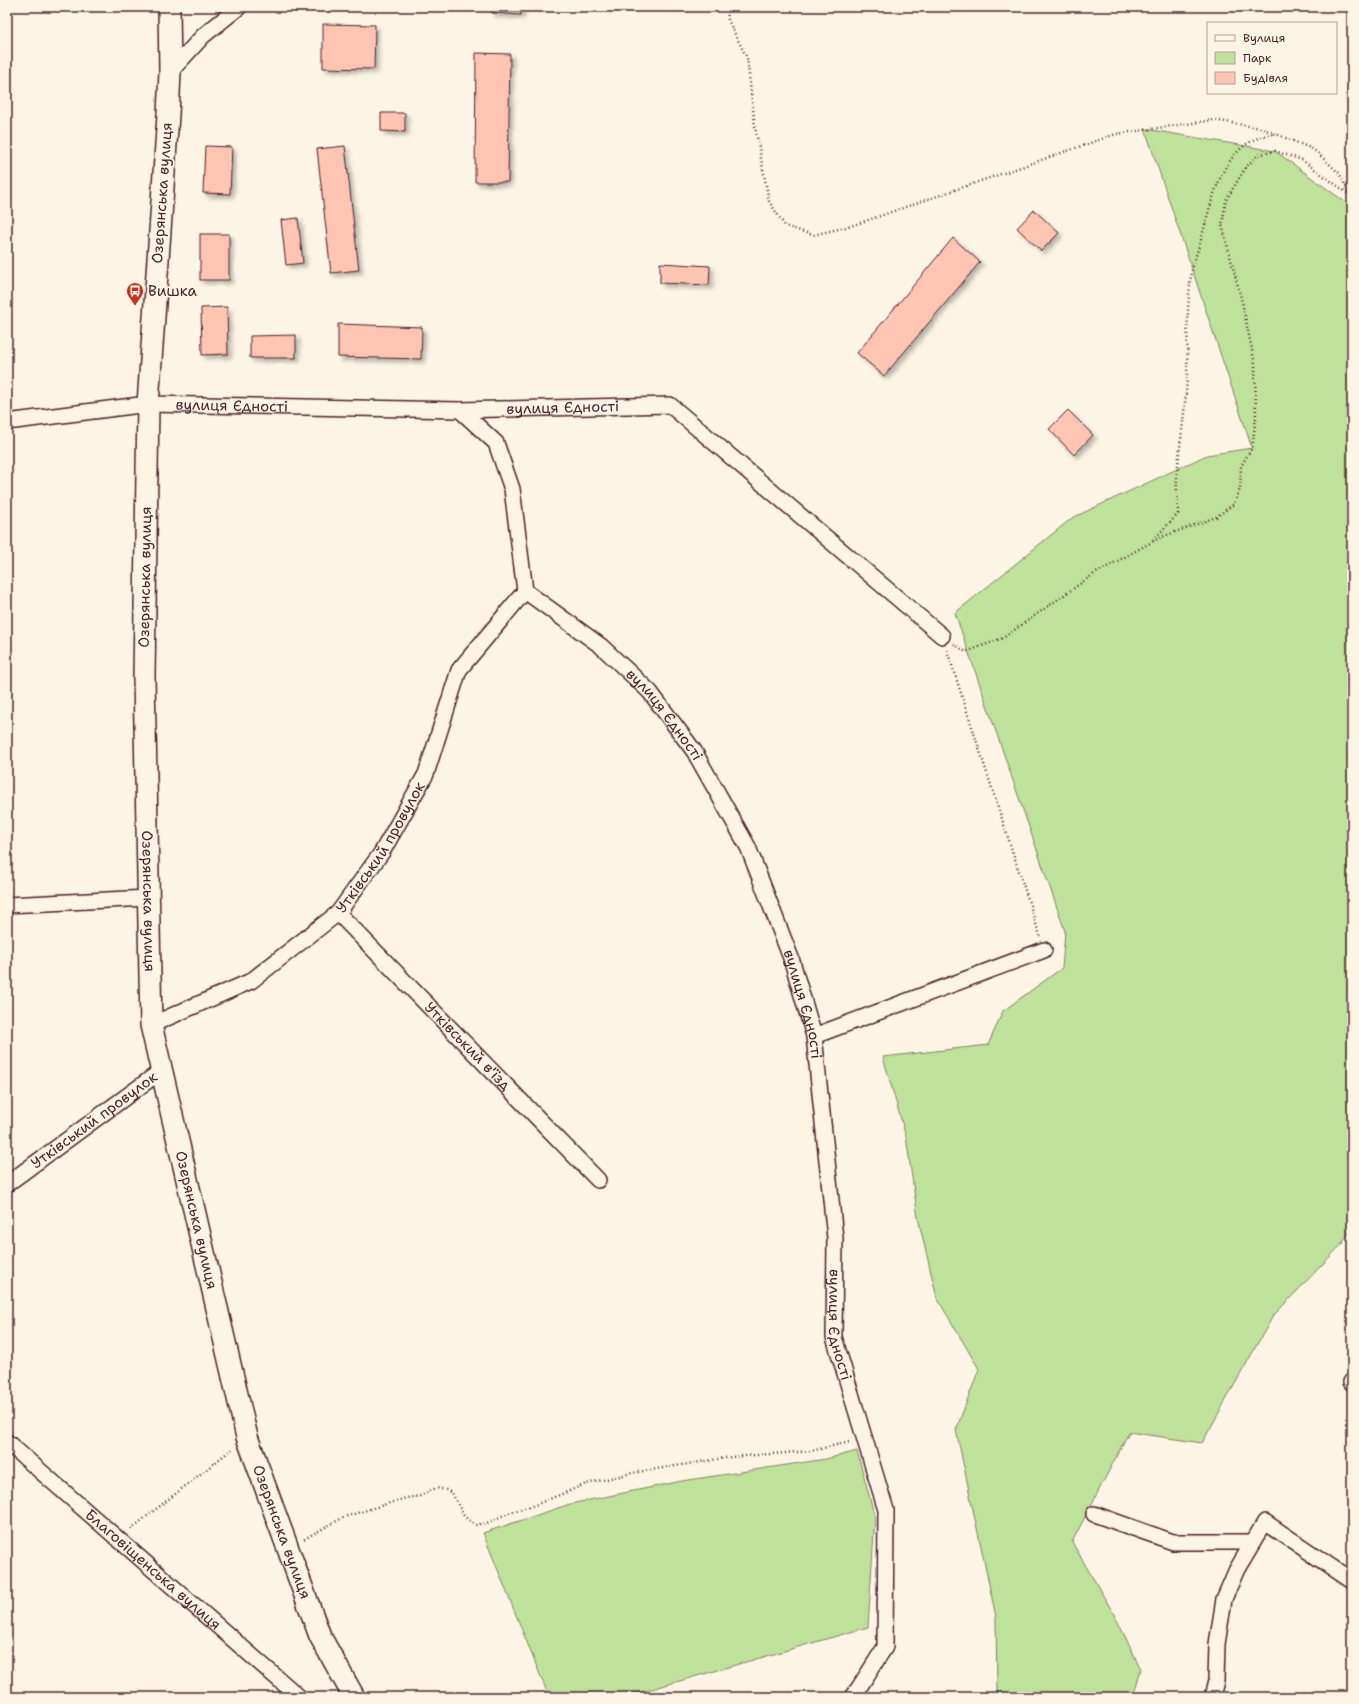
<svg xmlns="http://www.w3.org/2000/svg" width="1359" height="1704" viewBox="0 0 1359 1704" font-family="'Shantell Sans',sans-serif">
  <defs>
    <filter id="shadow"><feDropShadow dx="3.5" dy="3.5" stdDeviation="2" flood-color="#0004"/></filter>
  </defs>
  <rect width="100%" height="100%" fill="#fcf5e5"/>
  <filter id="ink" filterUnits="userSpaceOnUse"><feTurbulence type="fractalNoise" baseFrequency=".025" numOctaves="2"/><feDisplacementMap in="SourceGraphic" scale="8" xChannelSelector="R" yChannelSelector="G"/><feConvolveMatrix kernelMatrix="1 2 1 2 8 2 1 2 1" color-interpolation-filters="sRGB"/></filter>
  <g filter="url(#ink)">
    <g fill="#bee19b" stroke="#848063">
      <polygon points="1145,129 1275,151 1352,207 1352,1228 1341,1245 1273,1316 1202,1443 1129,1432 1072,1542 1115,1616 1141,1669 1133,1697 1000,1697 997,1692 996,1617 956,1430 979,1369 937,1298 918,1218 906,1137 883,1057 988,1045 1003,1011 1062,968 1065,931 955,613 1072,518 1207,455 1252,448"/>
      <polygon points="857,1451 875,1517 868,1627 624,1697 549,1697 483,1533 570,1504 682,1481 826,1459"/>
    </g>
    <g fill="#fec5b3" stroke="#4a1f2b" filter="url(#shadow)">
      <polygon points="492,7 521,7 521,15 492,13"/>
      <polygon points="323,24 375,25 374,69 323,68"/>
      <polygon points="476,53 510,54 508,182 475,182"/>
      <polygon points="381,113 405,113 405,132 381,131"/>
      <polygon points="205,146 232,147 230,194 203,193"/>
      <polygon points="345,146 359,270 331,273 317,149"/>
      <polygon points="1034,210 1059,233 1041,251 1017,228"/>
      <polygon points="298,218 303,263 286,265 281,220"/>
      <rect x="200" y="234" width="29" height="46"/>
      <polygon points="953,238 980,262 884,376 857,353"/>
      <polygon points="660,263 710,266 709,285 660,283"/>
      <polygon points="227,307 228,354 202,355 201,308"/>
      <polygon points="338,324 422,327 421,359 338,357"/>
      <polygon points="296,335 296,358 250,358 250,336"/>
      <polygon points="1068,410 1093,435 1074,455 1049,429"/>
    </g>
    <g fill="none" stroke-linecap="round" stroke-linejoin="round">
      <g stroke="#4a1f2b" stroke-width="18">
        <g id="street">
          <polyline points="170,72 203,36 239,7"/>
          <path id="s1" d="M460 410 496 443 512 489 525 591 601 646 650 692 694 751 748 847 791 958 814 1036 835 1238 834 1337 886 1510 885 1647 853 1697"/>
          <path id="s2" d="M7 422 148 404 460 410 670 405 942 636"/>
          <polyline points="7,905 148,898"/>
          <path id="s3" d="M338 913 598 1180"/>
          <path id="s4" d="M151 1025 251 981 338 913 382 852 426 774 459 670 525 591"/>
          <polyline points="814,1036 1044,950"/>
          <path id="s5" d="M7 1184 161 1071"/>
          <polyline points="1351,1382 1352,1381"/>
          <path id="s6" d="M7 1442 299 1697"/>
          <polyline points="1094,1514 1173,1542 1253,1542"/>
          <polyline points="1212,1697 1216,1681 1217,1644 1224,1599 1237,1569 1265,1522 1352,1581"/>
        </g>
      </g>
      <g stroke="#4a1f2b" stroke-width="24">
        <g id="secondary">
          <path id="s7" d="M169 7 170 72 168 115 148 404 144 677 151 1025 247 1437 320 1636 354 1697"/>
        </g>
      </g>
      <g stroke="#4a1f2b" stroke-width="2.5" stroke-dasharray="1 3" stroke-linecap="butt">
        <polyline points="727,7 728,20 747,58 755,126 769,201 785,226 813,235 851,226 1116,134 1214,120 1261,128 1313,149 1339,173 1352,198"/>
        <path d="M1153 540 1178 514C1178 501 1176 488 1177 475 1180 443 1185 411 1187 379 1188 343 1186 305 1192 270 1195 257 1200 245 1203 232 1214 192 1225 140 1274 134"/>
        <polyline points="954,644 966,652 1003,638 1094,574 1159,538 1216,517 1234,504 1240,489 1241,466 1252,448 1256,417 1255,364 1242,302 1222,225 1226,200 1246,167 1258,155 1275,151 1302,160 1350,195"/>
        <polyline points="947,650 1040,936"/>
        <polyline points="131,1529 232,1449"/>
        <polyline points="304,1539 344,1517 406,1498 420,1496 436,1488 446,1490 452,1493 464,1516 475,1525 487,1523 508,1513 535,1505 586,1484 632,1473 731,1457 811,1451 849,1442"/>
      </g>
      <use href="#street" stroke="#fcf5e5" stroke-width="15"/>
      <use href="#secondary" stroke="#fcf5e5" stroke-width="21"/>
    </g>
  </g>
  <defs>
    <g id="bus-pin" transform="scale(0.9)"><path d="M0 17L-7.5 6A9.5 9.5 0 1 1 7.5 6Z" fill="#c8321e" stroke="#fcf5e5"/><path d="M-5-6H5V4H4V6H2V4H-2V6H-4V4H-5ZM-3.5-4V0h7V-4ZM-3.5 1.2v1.5H-2V1.2ZM2 1.2v1.5H3.5V1.2Z" fill="#fff"/></g>
  </defs>
  <g fill-rule="evenodd">
    <use href="#bus-pin" x="135" y="291"/>
  </g>
  <g text-anchor="middle" stroke-width="3.5" stroke-linejoin="round" paint-order="stroke">
    <g font-size="15" fill="#4a1f2b" stroke="#fcf5e5">
      <text transform="translate(162 193) rotate(-86)" y="5">Озерянська вулиця</text>
      <text dy="5" stroke="none"><textPath href="#s2" startOffset="226">вулиця Єдності</textPath></text>
      <text dy="5" stroke="none"><textPath href="#s2" startOffset="557">вулиця Єдності</textPath></text>
      <text transform="translate(145 577) rotate(-89)" y="5">Озерянська вулиця</text>
      <text dy="5" stroke="none"><textPath href="#s1" startOffset="388">вулиця Єдності</textPath></text>
      <text dy="5" stroke="none"><textPath href="#s4" startOffset="298">Утківський провулок</textPath></text>
      <text dy="5" stroke="none"><textPath href="#s7" startOffset="895">Озерянська вулиця</textPath></text>
      <text dy="5" stroke="none"><textPath href="#s1" startOffset="712">вулиця Єдності</textPath></text>
      <text dy="5" stroke="none"><textPath href="#s3" startOffset="186">Утківський в'їзд</textPath></text>
      <text dy="5" stroke="none"><textPath href="#s5" startOffset="108">Утківський провулок</textPath></text>
      <text dy="5" stroke="none"><textPath href="#s7" startOffset="1219">Озерянська вулиця</textPath></text>
      <text dy="5" stroke="none"><textPath href="#s1" startOffset="1036">вулиця Єдності</textPath></text>
      <text dy="5" stroke="none"><textPath href="#s7" startOffset="1543">Озерянська вулиця</textPath></text>
      <text dy="5" stroke="none"><textPath href="#s6" startOffset="194">Благовіщенська вулиця</textPath></text>
    </g>
    <g font-size="15" fill="#4a1f2b" stroke="#fcf5e5" text-anchor="start">
      <text x="148" y="296">Вишка</text>
    </g>
  </g>
  <rect width="1359" height="1704" fill="none" stroke="#fcf5e5" stroke-width="24"/>
  <rect x="12" y="12" width="1335" height="1680" fill="none" stroke="#4a1f2b" stroke-width="1.5" filter="url(#ink)"/>
  <rect x="1207" y="22" width="130" height="72" fill="#fcf5e5" stroke="#b59f9b"/>
  <rect x="1215" y="35" width="20" height="6" fill="#fcf5e5" stroke="#b59f9b"/>
  <text x="1243" y="42" font-size="12" fill="#4a1f2b">Вулиця</text>
  <rect x="1215" y="52" width="20" height="12" fill="#bee19b" stroke="#b59f9b"/>
  <text x="1243" y="62" font-size="12" fill="#4a1f2b">Парк</text>
  <rect x="1215" y="72" width="20" height="12" fill="#fec5b3" stroke="#b59f9b"/>
  <text x="1243" y="82" font-size="12" fill="#4a1f2b">Будівля</text>
</svg>
